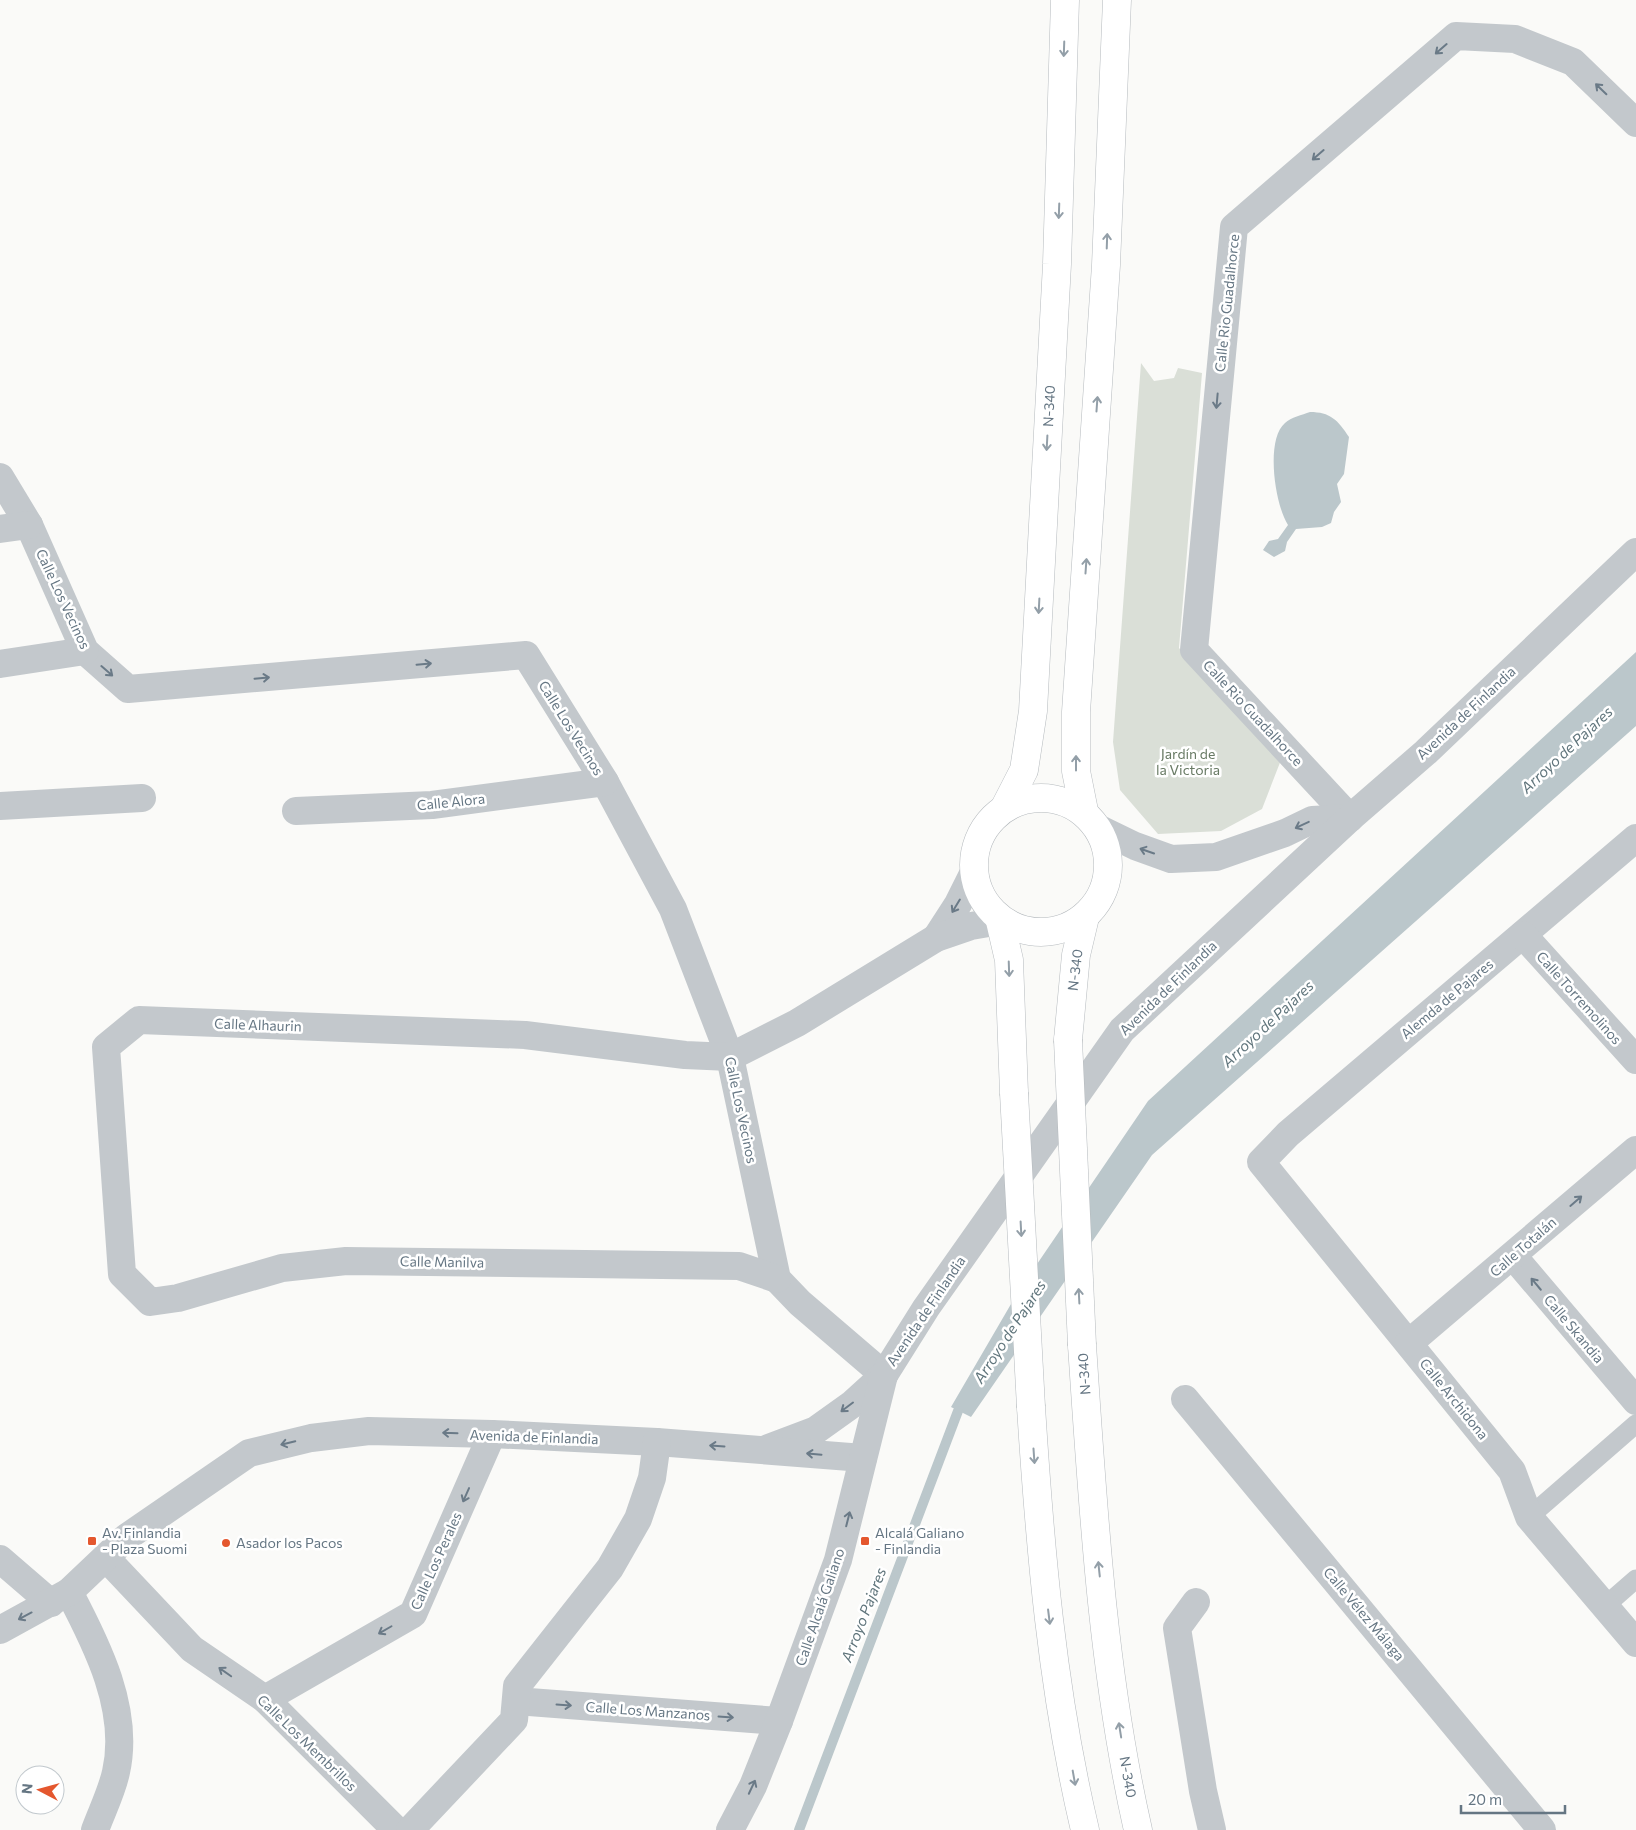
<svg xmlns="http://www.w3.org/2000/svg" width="1636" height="1830" viewBox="0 0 1636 1830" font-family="Commissioner,sans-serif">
  <rect width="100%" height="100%" fill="#fafaf8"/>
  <polygon fill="#dadfd7" points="1141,363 1154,381 1174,378 1178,368 1202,373 1179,648 1281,760 1262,809 1221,831 1158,834 1120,790 1113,742"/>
  <g fill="#bbc7cb">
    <path d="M1310 412C1330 412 1338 420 1349 437L1344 474 1337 484 1341 502 1334 512 1331 523 1322 527 1296 529 1287 542 1285 551 1274 557 1263 550 1269 541 1278 539 1288 525C1275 505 1265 440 1285 423 1291 417 1302 415 1310 412Z"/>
    <polygon points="1636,652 1636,726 1152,1155 971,1417 951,1407 1018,1292 1148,1101"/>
  </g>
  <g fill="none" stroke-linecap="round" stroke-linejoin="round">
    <polyline stroke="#bbc7cb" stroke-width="10" points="799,1830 958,1411"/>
    <g stroke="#b5babe" stroke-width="29">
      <g id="primary">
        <circle cx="1041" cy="865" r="67"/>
        <polyline points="1005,807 1024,770 1033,711 1057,264 1065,0"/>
        <polyline points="1084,811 1076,771 1076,712 1106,265 1117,0"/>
        <polyline points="1000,921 1009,960 1014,1093"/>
        <polyline points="1068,1040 1076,955 1085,917"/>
        <path d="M1082 1345C1093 1507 1102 1671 1138 1830"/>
        <path d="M1031 1407C1040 1548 1052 1691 1085 1830"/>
      </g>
    </g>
    <g stroke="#c3c8cc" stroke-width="19">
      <polyline points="1529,1517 1636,1424"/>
      <polyline points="1605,1606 1636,1579"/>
    </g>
    <g stroke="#c3c8cc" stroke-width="28">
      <polyline points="0,477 29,525 85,651 128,689 526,655 605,782 673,909 730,1057 777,1279 800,1303 884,1375"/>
      <polyline points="0,529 29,525"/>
      <polyline points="0,664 85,651"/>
      <polyline points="0,806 142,798"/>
      <polyline points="296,811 432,805 605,782"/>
      <polyline points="1350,818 1194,650 1234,227 1456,36 1515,39 1573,62 1636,123"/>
      <polyline points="1102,830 1135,846 1171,859 1216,857 1285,833 1312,820 1350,818"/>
      <polyline points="1636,838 1288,1134 1261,1162 1512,1471 1529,1517 1636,1643"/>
      <polyline points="1523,935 1636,1060"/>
      <polyline points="936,938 958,904 974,872"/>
      <polyline points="1513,1256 1636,1401"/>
      <polyline points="777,1279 739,1266 346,1261 282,1268 178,1298 150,1302 122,1274 106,1047 139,1020 525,1035 685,1055 730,1057 797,1023 936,938 971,926 1000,921"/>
      <polyline points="1409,1343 1636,1150"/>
      <polyline points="1185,1399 1542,1830"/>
      <polyline points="766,1449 816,1430 851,1405 884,1375 926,1308 1122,1030 1350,818 1426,752 1636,552"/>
      <polyline points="106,1558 192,1649 265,1699 396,1830"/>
      <polyline points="0,1559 51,1603"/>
      <path d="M69 1592C97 1645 130 1710 116 1772 112 1791 102 1811 95 1830"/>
      <polyline points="1196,1602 1177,1628 1203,1791 1212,1830"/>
      <polyline points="0,1630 69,1592 127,1537 249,1453 311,1438 369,1431 492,1434 657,1442 863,1458"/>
      <polyline points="265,1699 413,1614 492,1434"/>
      <polyline points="516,1701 779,1721"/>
      <polyline points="410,1830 514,1720 517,1686 610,1568 638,1519 652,1478 657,1442"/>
      <polyline points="730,1830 753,1786 779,1721 838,1560 884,1375"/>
    </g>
    <use href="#primary" stroke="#fff" stroke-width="28"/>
    <g stroke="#b5babe" stroke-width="29" stroke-linecap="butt">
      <g id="primary-bridge">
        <polyline points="1068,1040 1082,1345"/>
        <polyline points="1014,1093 1031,1407"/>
      </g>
    </g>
    <use href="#primary-bridge" stroke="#fff" stroke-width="28"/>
  </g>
  <defs><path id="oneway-shaft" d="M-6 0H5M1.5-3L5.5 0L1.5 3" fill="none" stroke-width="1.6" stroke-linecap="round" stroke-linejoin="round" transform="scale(1.25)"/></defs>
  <g stroke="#939fa8">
    <use href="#oneway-shaft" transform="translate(1064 49) rotate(92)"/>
    <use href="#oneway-shaft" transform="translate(1059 211) rotate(92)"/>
    <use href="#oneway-shaft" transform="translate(1107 241) rotate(-88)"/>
    <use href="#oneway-shaft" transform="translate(1097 404) rotate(-86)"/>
    <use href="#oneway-shaft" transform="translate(1047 443) rotate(93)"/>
    <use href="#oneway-shaft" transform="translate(1086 566) rotate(-86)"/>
    <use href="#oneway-shaft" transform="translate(1039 606) rotate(93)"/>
    <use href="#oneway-shaft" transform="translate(1076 763) rotate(-90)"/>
    <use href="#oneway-shaft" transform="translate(1009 969) rotate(88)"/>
    <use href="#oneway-shaft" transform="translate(1021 1229) rotate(87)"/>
    <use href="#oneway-shaft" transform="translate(1079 1296) rotate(-93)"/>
    <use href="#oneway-shaft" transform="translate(1034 1456) rotate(86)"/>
    <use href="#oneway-shaft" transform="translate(1099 1569) rotate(-96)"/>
    <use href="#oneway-shaft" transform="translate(1049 1617) rotate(83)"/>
    <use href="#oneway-shaft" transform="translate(1120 1730) rotate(-99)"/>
    <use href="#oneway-shaft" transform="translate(1074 1778) rotate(80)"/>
  </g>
  <g stroke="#6a7a87">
    <use href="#oneway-shaft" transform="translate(1441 49) rotate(139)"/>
    <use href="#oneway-shaft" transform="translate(1601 89) rotate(-136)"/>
    <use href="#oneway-shaft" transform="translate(1318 155) rotate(139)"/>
    <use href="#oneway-shaft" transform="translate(1217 401) rotate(95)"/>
    <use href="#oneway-shaft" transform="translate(424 664) rotate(-5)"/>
    <use href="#oneway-shaft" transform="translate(107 671) rotate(41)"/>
    <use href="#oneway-shaft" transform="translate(262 678) rotate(-5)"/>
    <use href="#oneway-shaft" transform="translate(1302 825) rotate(155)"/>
    <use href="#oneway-shaft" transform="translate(1147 851) rotate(-161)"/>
    <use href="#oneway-shaft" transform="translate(956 906) rotate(121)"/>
    <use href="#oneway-shaft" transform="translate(1576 1201) rotate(-41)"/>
    <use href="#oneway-shaft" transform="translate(1536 1284) rotate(-130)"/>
    <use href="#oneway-shaft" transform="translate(847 1407) rotate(143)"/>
    <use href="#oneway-shaft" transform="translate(450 1433) rotate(-178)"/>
    <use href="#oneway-shaft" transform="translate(288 1443) rotate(166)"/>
    <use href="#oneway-shaft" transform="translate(717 1446) rotate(-176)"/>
    <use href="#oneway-shaft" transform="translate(814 1454) rotate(-175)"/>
    <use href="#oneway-shaft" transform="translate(466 1495) rotate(114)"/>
    <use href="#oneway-shaft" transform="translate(848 1519) rotate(-76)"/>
    <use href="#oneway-shaft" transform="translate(25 1616) rotate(152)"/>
    <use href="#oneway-shaft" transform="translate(385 1630) rotate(150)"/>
    <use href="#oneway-shaft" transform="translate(225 1672) rotate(-145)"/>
    <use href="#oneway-shaft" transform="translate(564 1705) rotate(4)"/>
    <use href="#oneway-shaft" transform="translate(726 1717) rotate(4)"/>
    <use href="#oneway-shaft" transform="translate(752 1787) rotate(-65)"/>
  </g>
  <g fill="#e4572e" stroke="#fff" stroke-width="2">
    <rect x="87" y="1536" width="10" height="10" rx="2.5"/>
    <rect x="860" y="1536" width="10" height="10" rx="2.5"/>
    <circle cx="226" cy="1543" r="5"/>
  </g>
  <g text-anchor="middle" stroke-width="5" stroke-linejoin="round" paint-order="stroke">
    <g font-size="14" fill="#657683" stroke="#fff">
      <text transform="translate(1227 303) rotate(-84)" y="5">Calle Rio Guadalhorce</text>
      <text transform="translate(1049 406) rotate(-87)" y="5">N-340</text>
      <text transform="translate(63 599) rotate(65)" y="5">Calle Los Vecinos</text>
      <text transform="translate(1253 713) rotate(47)" y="5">Calle Rio Guadalhorce</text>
      <text transform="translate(1466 713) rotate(-43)" y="5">Avenida de Finlandia</text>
      <text transform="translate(571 728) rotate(58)" y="5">Calle Los Vecinos</text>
      <text transform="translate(451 802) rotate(-6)" y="5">Calle Alora</text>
      <text transform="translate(1075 970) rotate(-83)" y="5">N-340</text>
      <text transform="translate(1168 988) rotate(-44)" y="5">Avenida de Finlandia</text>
      <text transform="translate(1579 998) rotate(48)" y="5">Calle Torremolinos</text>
      <text transform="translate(1447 999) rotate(-40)" y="5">Alemda de Pajares</text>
      <text transform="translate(258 1025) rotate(2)" y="5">Calle Alhaurin</text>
      <text transform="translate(741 1110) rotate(78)" y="5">Calle Los Vecinos</text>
      <text transform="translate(1523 1247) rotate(-41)" y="5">Calle Totalán</text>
      <text transform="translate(442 1262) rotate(1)" y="5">Calle Manilva</text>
      <text transform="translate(926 1311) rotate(-56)" y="5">Avenida de Finlandia</text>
      <text transform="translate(1574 1329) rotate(50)" y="5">Calle Skandia</text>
      <text transform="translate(1084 1374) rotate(-94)" y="5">N-340</text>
      <text transform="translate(1454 1399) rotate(51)" y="5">Calle Archidona</text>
      <text transform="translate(534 1437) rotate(2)" y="5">Avenida de Finlandia</text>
      <text transform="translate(436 1561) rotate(-66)" y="5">Calle Los Perales</text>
      <text transform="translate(820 1607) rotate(-71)" y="5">Calle Alcalá Galiano</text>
      <text transform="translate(1364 1614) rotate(50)" y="5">Calle Vélez Málaga</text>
      <text transform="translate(648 1711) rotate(4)" y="5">Calle Los Manzanos</text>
      <text transform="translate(307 1743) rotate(44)" y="5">Calle Los Membrillos</text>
      <text transform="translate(1128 1777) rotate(80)" y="5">N-340</text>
    </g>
    <g font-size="14" fill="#687a64" stroke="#fff">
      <text x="1188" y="759">Jardín de<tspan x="1188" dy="16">la Victoria</tspan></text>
    </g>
    <g font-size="14" fill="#657683" stroke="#fff" text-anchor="start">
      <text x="102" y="1538">Av. Finlandia<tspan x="102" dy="16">- Plaza Suomi</tspan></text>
      <text x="875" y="1538">Alcalá Galiano<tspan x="875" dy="16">- Finlandia</tspan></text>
      <text x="236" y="1548">Asador los Pacos</text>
    </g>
    <g font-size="15" font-style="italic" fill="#60757c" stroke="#fff">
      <text transform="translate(1567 750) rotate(-43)" y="5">Arroyo de Pajares</text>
      <text transform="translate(1268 1024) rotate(-43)" y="5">Arroyo de Pajares</text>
      <text transform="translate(1010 1332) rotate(-57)" y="5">Arroyo de Pajares</text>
      <text transform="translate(864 1615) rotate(-69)" y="5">Arroyo Pajares</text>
    </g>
  </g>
  <g transform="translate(40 1790) rotate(276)"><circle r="24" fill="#ffffff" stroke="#c1c8cd"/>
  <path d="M0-4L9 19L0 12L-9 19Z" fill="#e4572e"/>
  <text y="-8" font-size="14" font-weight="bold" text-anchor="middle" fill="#657683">N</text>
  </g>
  <path d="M1461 1805v8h104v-8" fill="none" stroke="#657683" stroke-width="2.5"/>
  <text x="1468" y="1805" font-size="15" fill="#657683" stroke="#ffffff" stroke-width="4" paint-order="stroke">20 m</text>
</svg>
